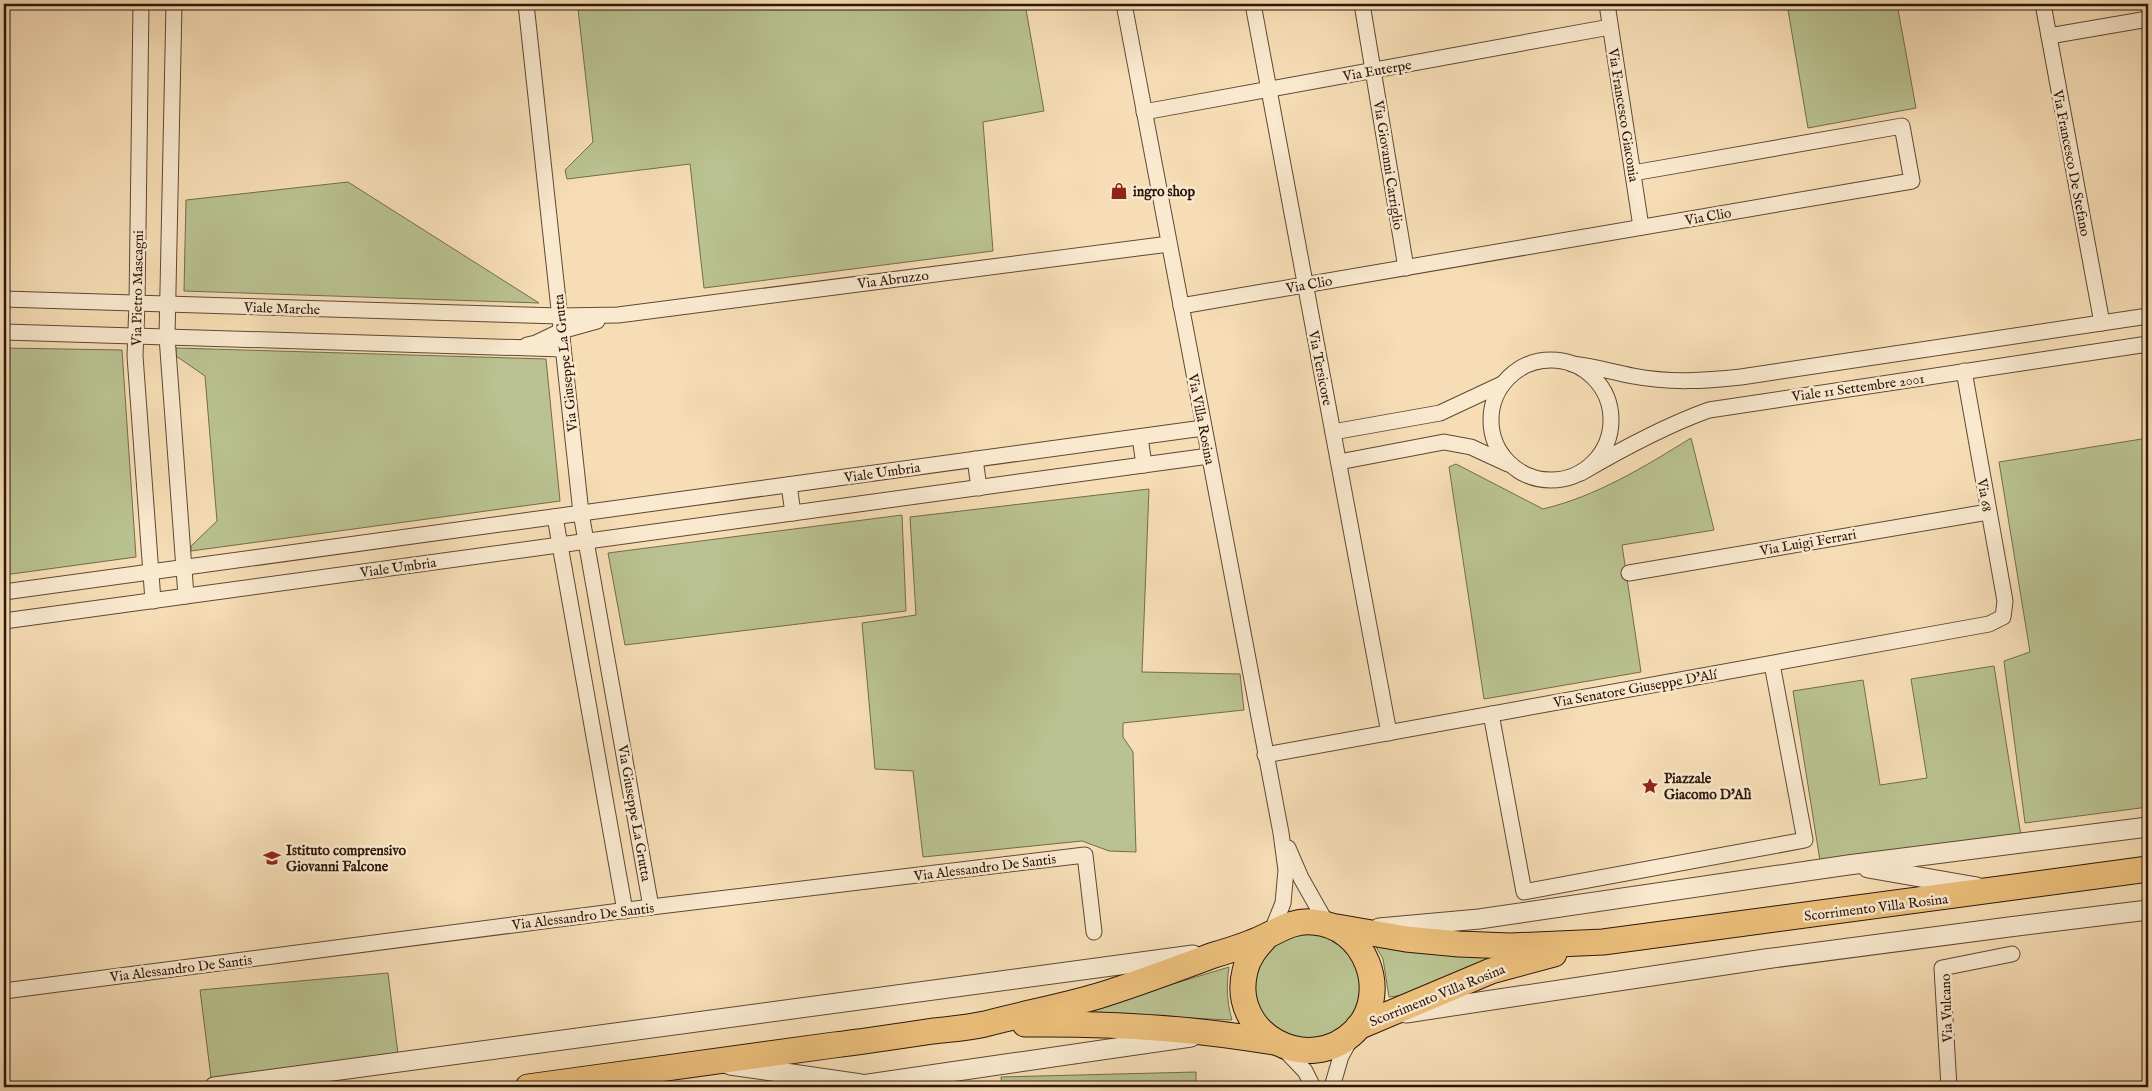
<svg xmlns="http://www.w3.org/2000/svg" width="2152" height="1091" viewBox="0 0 2152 1091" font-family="'IM FELL English',serif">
  <rect width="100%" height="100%" fill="#f6ddb5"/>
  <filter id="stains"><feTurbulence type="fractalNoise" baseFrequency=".004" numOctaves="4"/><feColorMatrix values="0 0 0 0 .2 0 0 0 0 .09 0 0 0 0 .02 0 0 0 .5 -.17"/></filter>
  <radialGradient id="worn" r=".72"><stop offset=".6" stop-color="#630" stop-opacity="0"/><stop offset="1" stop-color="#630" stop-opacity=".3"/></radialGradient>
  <g fill="#b9c290" stroke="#736c4c">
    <polygon points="570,4 1025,4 1044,111 983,122 993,251 704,288 690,164 567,179 565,170 593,142 578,9"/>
    <polygon points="1787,4 1897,4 1916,108 1808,128"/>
    <polygon points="348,182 539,303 184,291 186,200"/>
    <polygon points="4,348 122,350 136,557 4,575"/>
    <polygon points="176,348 546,359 560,501 191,551 191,546 217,521 205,376 176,356"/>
    <path d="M1691 438 1714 530 1622 545 1641 672 1484 699 1449 467 1456 464 1543 509C1597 496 1644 467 1691 438Z"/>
    <polygon points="2148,438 2148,807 2025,823 2004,661 2030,652 1999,462"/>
    <polygon points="1149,489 1142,672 1240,674 1244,710 1123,723 1123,737 1133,752 1136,852 1109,851 1082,841 923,857 913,771 875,769 862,623 916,615 910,517"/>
    <polygon points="902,515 906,611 625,645 608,553"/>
    <polygon points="1994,666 2021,836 1821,867 1793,691 1863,680 1880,785 1927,778 1911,679"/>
    <polygon points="1315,931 1335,937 1362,967 1361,1008 1333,1038 1293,1041 1261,1016 1254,997 1254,976 1261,957 1276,942 1294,933"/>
    <polygon points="1375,945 1495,955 1495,959 1405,995 1389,997 1383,959"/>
    <path d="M1229 967C1226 985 1227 1003 1232 1020L1077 1013Z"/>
    <polygon points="388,973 398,1054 211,1078 200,990"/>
    <polygon points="1196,1072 1196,1087 1002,1087 1001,1077"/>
  </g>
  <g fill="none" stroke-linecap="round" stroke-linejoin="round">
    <g stroke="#5f4834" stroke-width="17">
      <g id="minor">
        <polyline points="141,4 137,303 135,356 153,601"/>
        <polyline points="174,4 167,337 186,596"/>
        <polyline points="526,4 581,513 651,907"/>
        <polyline points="1124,4 1281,833 1286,870 1283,903 1271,933"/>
        <polyline points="1253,4 1389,733"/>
        <polyline points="1362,4 1406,268"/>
        <polyline points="1607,4 1641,227"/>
        <polyline points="2043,4 2102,323"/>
        <polyline points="2049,36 2148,19"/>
        <polyline points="1144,112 1610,27"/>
        <polyline points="4,299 560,316 618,315 1169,244"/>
        <polyline points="1181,306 1912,181 1902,126 1633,173"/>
        <polyline points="4,332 563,349"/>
        <polyline points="527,345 536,343 561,331 597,321"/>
        <circle cx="1551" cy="420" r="60"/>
        <path d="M1572 364C1593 366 1612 372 1633 376 1669 383 1705 381 1741 377L2148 316"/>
        <polyline points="1333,432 1440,413 1502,384"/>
        <polyline points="1140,437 1144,465"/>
        <polyline points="975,459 979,488"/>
        <polyline points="1339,462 1444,442 1471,447 1508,464"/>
        <path d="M1581 473C1622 449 1664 426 1709 410L2148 344"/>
        <polyline points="789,485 793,513"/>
        <polyline points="555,517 625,911"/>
        <polyline points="1629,573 1988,512"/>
        <polyline points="4,592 1203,428"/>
        <polyline points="4,621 1209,456"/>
        <polyline points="1491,714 1524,892 1805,840 1772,664"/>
        <polyline points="1265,755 1989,624 2003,617 2005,601 1964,371"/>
        <polyline points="1288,848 1301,878 1327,924"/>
        <polyline points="4,991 651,907 1085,855 1094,932"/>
        <polyline points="1283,1048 1305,1071 1313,1087"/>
        <polyline points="1332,1087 1341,1056 1351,1038"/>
        <polyline points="1949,1087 1942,968 2012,954"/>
      </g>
    </g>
    <g stroke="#5f4834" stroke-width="21">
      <g id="tertiary">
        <polyline points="1868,868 1977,887"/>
        <polyline points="1379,928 1479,919 1848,865 2148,827"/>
        <polyline points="1406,1013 1765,959 2009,927 2148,910"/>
        <polyline points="730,1065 861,1084"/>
        <polyline points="214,1087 1193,955"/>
        <polyline points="848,1087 1191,1037"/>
      </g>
    </g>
    <g stroke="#2d1609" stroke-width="27">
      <g id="primary">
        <polyline points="1337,927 1406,939 1459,944 1510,946 1603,942 2148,869"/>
        <path d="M1025 1024C1108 1023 1192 1028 1274 1042"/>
        <polyline points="1358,1027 1491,971 1554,954"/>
        <path d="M528 1087C630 1073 732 1059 834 1045 867 1041 900 1036 933 1031 950 1029 968 1028 985 1024 1022 1014 1061 1007 1098 996 1137 984 1176 969 1214 955 1231 950 1248 945 1264 937 1280 930 1293 920 1313 922 1365 925 1392 993 1355 1031 1309 1077 1229 1035 1245 971 1248 957 1257 947 1266 937"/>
      </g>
    </g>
    <use href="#minor" stroke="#f9e9cf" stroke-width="15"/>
    <use href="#tertiary" stroke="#f9e9cf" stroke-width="19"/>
    <use href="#primary" stroke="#ebbe7a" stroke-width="25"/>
  </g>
  <defs>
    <g id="shop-bare" transform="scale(1.35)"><path d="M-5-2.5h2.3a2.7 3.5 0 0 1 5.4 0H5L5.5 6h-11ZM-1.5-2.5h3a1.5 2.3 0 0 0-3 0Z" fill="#8f2418" stroke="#f9e9cf" stroke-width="2.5" paint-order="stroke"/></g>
    <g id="sight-bare" transform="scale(1.35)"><path d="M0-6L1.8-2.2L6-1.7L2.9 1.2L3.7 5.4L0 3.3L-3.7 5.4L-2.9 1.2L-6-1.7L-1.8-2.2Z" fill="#8f2418" stroke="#f9e9cf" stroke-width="2.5" paint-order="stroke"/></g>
    <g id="school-bare" transform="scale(1.35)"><path d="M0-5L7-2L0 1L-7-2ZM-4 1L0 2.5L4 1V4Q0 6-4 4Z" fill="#8f2418" stroke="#f9e9cf" stroke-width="2.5" paint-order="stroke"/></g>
  </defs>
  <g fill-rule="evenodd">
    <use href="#shop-bare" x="1119" y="191"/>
    <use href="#sight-bare" x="1650" y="786"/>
    <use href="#school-bare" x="272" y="858"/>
  </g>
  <g text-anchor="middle" stroke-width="5" stroke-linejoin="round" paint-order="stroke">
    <g font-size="14" fill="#2d1609" stroke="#f9e9cf">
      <text transform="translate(1377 70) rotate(-10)" y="5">Via Euterpe</text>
      <text transform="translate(1624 115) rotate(81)" y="5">Via Francesco Giaconia</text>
      <text transform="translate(2072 163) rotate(79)" y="5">Via Francesco De Stefano</text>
      <text transform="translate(1389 165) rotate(81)" y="5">Via Giovanni Carriglio</text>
      <text transform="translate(1708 216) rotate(-10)" y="5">Via Clio</text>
      <text transform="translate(893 279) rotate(-7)" y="5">Via Abruzzo</text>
      <text transform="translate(1309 284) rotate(-10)" y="5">Via Clio</text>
      <text transform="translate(137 288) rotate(-89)" y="5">Via Pietro Mascagni</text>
      <text transform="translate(282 308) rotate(2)" y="5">Viale Marche</text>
      <text transform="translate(565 363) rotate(-96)" y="5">Via Giuseppe La Grutta</text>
      <text transform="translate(1321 368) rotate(79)" y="5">Via Tersicore</text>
      <text transform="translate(1858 387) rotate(-8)" y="5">Viale 11 Settembre 2001</text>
      <text transform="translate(1202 419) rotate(79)" y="5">Via Villa Rosina</text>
      <text transform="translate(882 472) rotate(-8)" y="5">Viale Umbria</text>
      <text transform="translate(1985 495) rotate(80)" y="5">Via 68</text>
      <text transform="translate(1808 542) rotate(-10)" y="5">Via Luigi Ferrari</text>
      <text transform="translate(398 567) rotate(-8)" y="5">Viale Umbria</text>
      <text transform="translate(1635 688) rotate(-10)" y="5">Via Senatore Giuseppe D'Alí</text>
      <text transform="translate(635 813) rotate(80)" y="5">Via Giuseppe La Grutta</text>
      <text transform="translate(985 867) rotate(-7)" y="5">Via Alessandro De Santis</text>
      <text transform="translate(1876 907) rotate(-7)" y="5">Scorrimento Villa Rosina</text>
      <text transform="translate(583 916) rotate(-7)" y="5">Via Alessandro De Santis</text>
      <text transform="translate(181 968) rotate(-7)" y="5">Via Alessandro De Santis</text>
      <text transform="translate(1437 995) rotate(-22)" y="5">Scorrimento Villa Rosina</text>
      <text transform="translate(1946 1008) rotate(-92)" y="5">Via Vulcano</text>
    </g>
    <g font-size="14" font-weight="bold" fill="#2d1609" stroke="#f9e9cf" text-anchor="start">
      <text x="1133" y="196">ingro shop</text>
      <text x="1664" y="783">Piazzale<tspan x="1664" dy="16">Giacomo D'Alì</tspan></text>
      <text x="286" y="855">Istituto comprensivo<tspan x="286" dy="16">Giovanni Falcone</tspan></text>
    </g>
  </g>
  <rect width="2152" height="1091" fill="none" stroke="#f6ddb5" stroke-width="20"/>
  <rect x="5" y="5" width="2142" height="1081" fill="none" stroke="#2d1609" stroke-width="2.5"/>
  <rect x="10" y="10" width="2132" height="1071" fill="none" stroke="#2d1609"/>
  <rect width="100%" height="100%" filter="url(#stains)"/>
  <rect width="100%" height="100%" fill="url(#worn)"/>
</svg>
